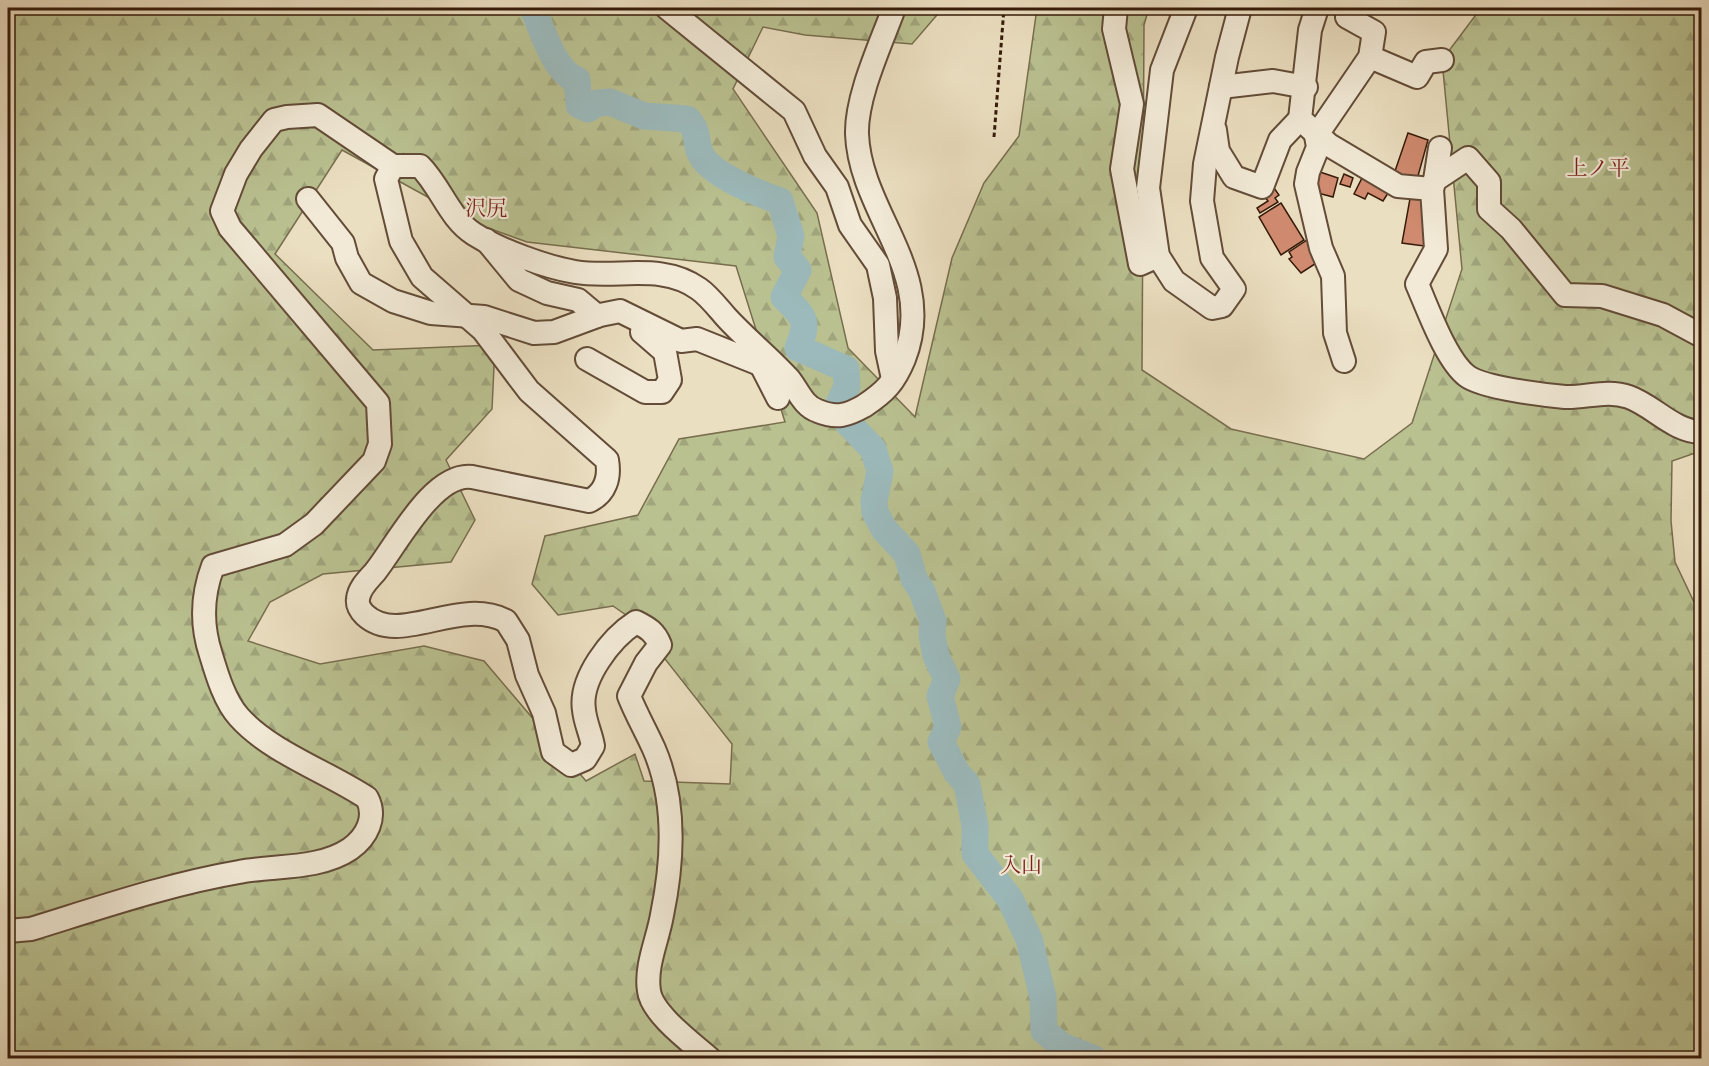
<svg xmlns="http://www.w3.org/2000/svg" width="1709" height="1066" viewBox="0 0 1709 1066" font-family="'IM FELL French Canon','Noto Serif JP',serif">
  <defs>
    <pattern id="forest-firs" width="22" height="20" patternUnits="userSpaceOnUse" patternTransform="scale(1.5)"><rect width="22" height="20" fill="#bac191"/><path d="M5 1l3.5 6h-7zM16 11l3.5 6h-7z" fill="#a0a57c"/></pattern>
  </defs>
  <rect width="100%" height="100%" fill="#ebdfc1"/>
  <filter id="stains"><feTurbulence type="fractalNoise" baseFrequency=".00333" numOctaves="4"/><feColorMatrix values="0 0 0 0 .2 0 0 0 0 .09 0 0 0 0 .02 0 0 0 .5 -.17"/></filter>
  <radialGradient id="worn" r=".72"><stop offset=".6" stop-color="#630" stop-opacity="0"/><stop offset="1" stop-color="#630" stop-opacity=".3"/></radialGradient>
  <path fill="url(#forest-firs)" stroke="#786e4e" stroke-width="1.5" fill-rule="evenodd" d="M8 8H943L912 44 805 35 763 27 733 89 817 213 848 348 915 417 952 258 984 183 1019 136 1037 8H1149L1144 25 1142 370 1231 429 1364 459 1412 423 1462 269 1442 60 1481 8H1701V451L1672 461 1671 521 1675 562 1701 617V1058H8ZM342 150 477 224 527 242 736 266 785 422 679 439 638 515 545 536 532 584 558 615 613 606 636 622 732 744 730 784 644 781 635 754 586 781 484 661 424 646 320 664 248 641 270 602 323 574 451 562 475 520 446 460 492 409 495 345 373 350 275 254Z"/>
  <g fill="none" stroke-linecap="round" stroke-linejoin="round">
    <path stroke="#9cbabc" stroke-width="27" d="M533 8C542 29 554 72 577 80L579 105 588 109 598 103 610 102 644 116 687 119C699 130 695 141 700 153 709 174 759 194 780 201L791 236 787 257 798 270 784 297C805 318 809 320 798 348L846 369 847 386 839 404 848 423 873 449 880 471 874 501 875 512 884 529 907 554 914 579 922 591 933 621 932 635 936 656 947 679 940 696 948 727 941 742 957 773 967 784 975 826V854L1010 899 1029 939 1043 997 1044 1031 1062 1046 1093 1058"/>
  </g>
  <g fill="#d08a6f" stroke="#361b0a" stroke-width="1.5">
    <polygon points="1408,133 1428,140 1416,183 1393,177"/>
    <polygon points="1320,172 1338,178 1333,197 1314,192"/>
    <polygon points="1344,174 1353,178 1350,187 1340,184"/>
    <polygon points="1362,178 1390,190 1383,201 1368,193 1365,199 1354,194"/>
    <polygon points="1274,188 1279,195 1275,198 1278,202 1260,213 1257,208 1268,201 1264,196"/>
    <polygon points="1411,193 1428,195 1424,246 1402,243"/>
    <polygon points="1281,203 1304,240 1281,255 1259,217"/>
    <polygon points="1307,240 1321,260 1301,273 1289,259 1292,257 1289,252"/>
  </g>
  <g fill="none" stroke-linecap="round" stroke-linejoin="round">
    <g stroke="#634c38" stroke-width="26">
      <g id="minor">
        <polyline points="667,8 794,111 815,156 837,187 850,225 878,265 885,298 887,351 893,379"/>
        <polyline points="1116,8 1114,29 1132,104 1122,169 1140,264 1158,256"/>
        <polyline points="1186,8 1162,70 1148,188 1158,256 1174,281 1212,308 1222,306 1234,289 1212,258 1202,201 1205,164 1227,57 1240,8"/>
        <path d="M1317 8 1310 30 1300 119 1329 145 1398 186 1432 189 1436 249 1417 284C1428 309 1446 360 1467 376 1483 388 1544 395 1565 397 1586 398 1607 389 1629 397 1654 406 1674 432 1702 432"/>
        <polyline points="1370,57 1417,77 1426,62 1442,60"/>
        <polyline points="1221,87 1273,81 1306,87"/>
        <polyline points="1215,130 1218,151 1234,177 1262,187 1280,140 1300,119"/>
        <path d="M393 166 386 179 401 241 422 277 483 330 529 391 607 460C610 477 606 493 589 501L472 477C433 472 396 546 375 572 368 580 359 588 358 599 357 605 361 611 365 615 399 647 459 596 506 621L518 640 527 675 544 713 553 752 571 765 585 759 593 746C591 734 585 722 584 710 579 679 611 638 636 622 648 628 655 632 660 645L646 663 629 696C636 714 646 731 654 749 676 800 673 862 662 915 658 939 645 966 649 991 652 1014 692 1043 709 1058"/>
        <polyline points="1435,180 1440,148"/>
        <polyline points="1432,189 1435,180 1468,158 1489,182 1489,209 1511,229 1565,295 1602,296 1663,315 1702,336"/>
        <polyline points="308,199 343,243 347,258 361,283 393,301 431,313 484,317 534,333 554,332 600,315 620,311 681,341 697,339 762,365"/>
        <polyline points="486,240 519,280 547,293 578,300 597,316"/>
        <polyline points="587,359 645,392 662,392 670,380 665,352 642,332"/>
        <polyline points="758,359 778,398"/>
        <polyline points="1344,361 1335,333 1333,276 1321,248 1306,184 1308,172 1318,147 1316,136 1370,57 1374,32 1347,17 1351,8"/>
        <path d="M8 931 31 929C99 908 169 884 239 872 274 865 319 870 350 849 367 837 377 817 367 798 328 772 270 752 239 717 225 702 217 675 211 655 201 625 202 595 213 566L285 545 314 524 374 461 380 444 378 403 230 228 222 211 236 174 251 149 274 120 287 117 318 115 393 166H420C441 187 449 218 474 234 499 250 546 267 575 272 617 279 662 262 699 289 709 296 718 308 726 317 746 339 769 357 789 379 798 390 803 406 818 411 837 419 848 415 864 406 885 392 894 383 904 359 938 273 860 213 857 134 856 96 881 44 894 8"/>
      </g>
    </g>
    <polyline stroke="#361b0a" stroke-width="3" stroke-dasharray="4.5 3" stroke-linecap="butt" points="994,137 1004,8"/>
    <use href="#minor" stroke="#f2ead7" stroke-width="22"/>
  </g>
  <g text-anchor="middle" stroke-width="4.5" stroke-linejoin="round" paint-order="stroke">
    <g font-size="21" fill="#7a1f14" stroke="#f2ead7">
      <text x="1598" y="175">上ノ平</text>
      <text x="486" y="215">沢尻</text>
      <text x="1021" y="872">入山</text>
    </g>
  </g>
  <rect width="1709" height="1066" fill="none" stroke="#ebdfc1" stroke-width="30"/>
  <rect x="9" y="9" width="1691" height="1048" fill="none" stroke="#361b0a" stroke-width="3"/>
  <rect x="15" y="15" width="1679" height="1036" fill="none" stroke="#361b0a" stroke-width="1.5"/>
  <rect width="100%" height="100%" filter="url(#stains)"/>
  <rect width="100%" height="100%" fill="url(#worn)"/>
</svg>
